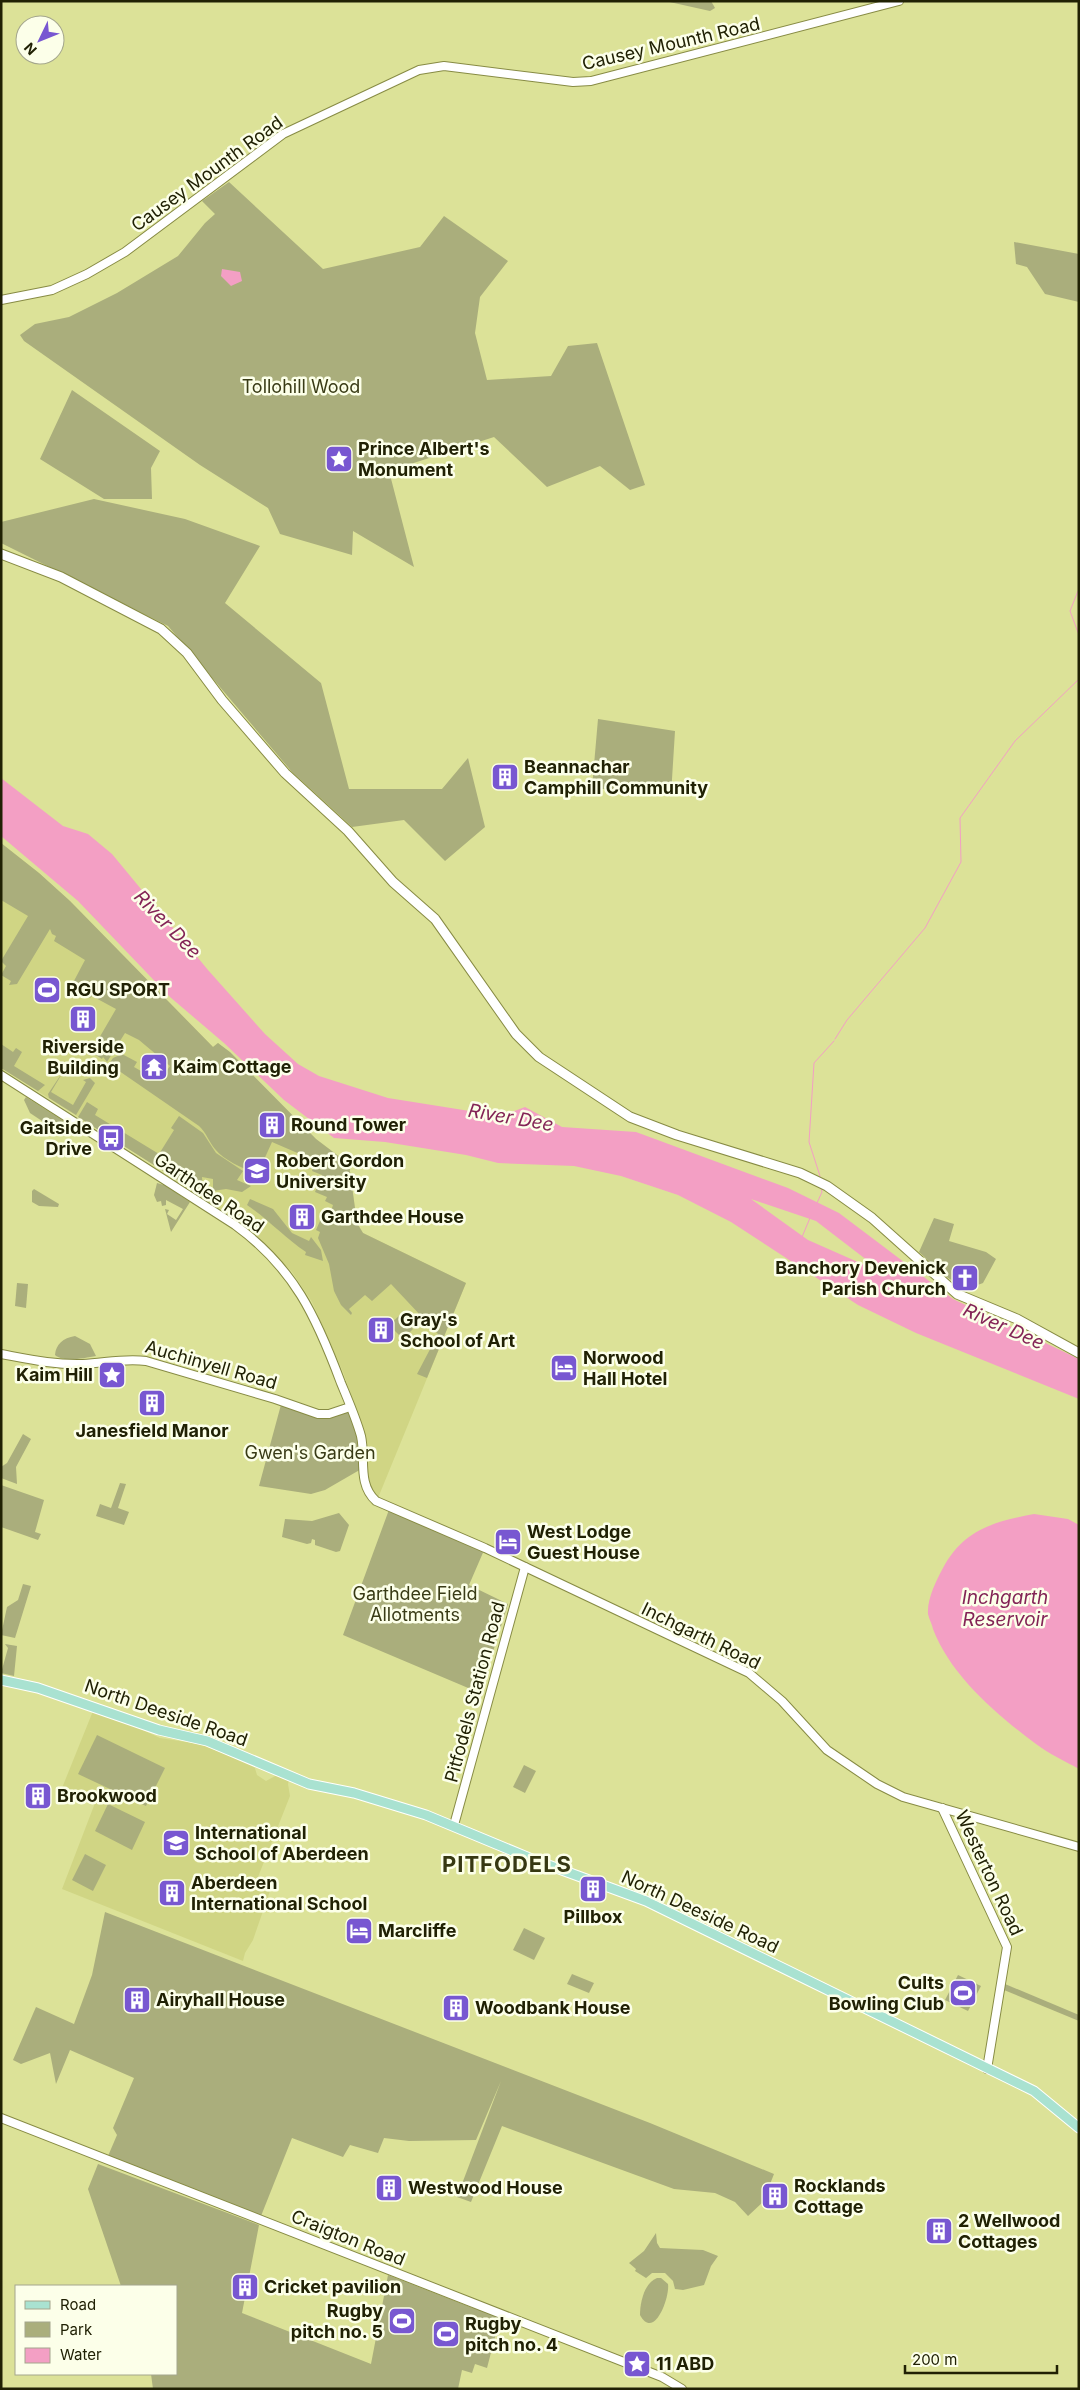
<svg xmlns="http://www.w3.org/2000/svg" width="1080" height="2390" viewBox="0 0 1080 2390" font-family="Inter,sans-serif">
  <rect width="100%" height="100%" fill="#dce298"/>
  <g fill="#d0d584">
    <polygon points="1,843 39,873 70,901 213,1047 218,1043 316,1139 349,1164 357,1223 363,1233 466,1283 378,1498 367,1482 361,1424 343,1372 312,1302 292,1272 251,1231 203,1196 203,1191 195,1191 1,1068"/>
    <polygon points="93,1711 130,1724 160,1738 199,1744 254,1765 257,1775 266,1781 277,1775 289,1780 288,1784 290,1796 256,1882 271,1888 253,1940 245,1953 243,1961 62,1889 95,1803 62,1788"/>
  </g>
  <g fill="#aaae7c">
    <polygon points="665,1 711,1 715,8 710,11"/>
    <polygon points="229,182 323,269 420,247 444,216 508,261 480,297 475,333 487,380 551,376 568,346 597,343 645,485 630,490 600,466 547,487 494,437 389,471 414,567 353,531 352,555 280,534 268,508 200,465 24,341 20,335 35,324 69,317 117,293 178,256 205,223 215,214 202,201"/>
    <polygon points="1014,242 1079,254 1079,302 1045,294 1027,267 1016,264"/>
    <polygon points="72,390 160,451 151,468 152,499 104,499 40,459"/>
    <polygon points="94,499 185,519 260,546 225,603 321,683 349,789 442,789 468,758 485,827 445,861 404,820 352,827 292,772 168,626 1,543 1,522"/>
    <polygon points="598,719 675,731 671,795 592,788"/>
    <path d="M1 843 39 873 70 901 213 1047 218 1043 230 1052 316 1139 349 1164 357 1223 363 1233 466 1283 427 1378 417 1374 438 1334 391 1284 372 1301 365 1295 349 1309 352 1313 351 1315 341 1305 334 1291 329 1264 318 1238 320 1232 316 1230 324 1212 330 1214 333 1205 325 1201 327 1197 315 1192 322 1175 312 1171 316 1161 272 1142 258 1173C243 1169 225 1161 215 1149 209 1142 206 1132 199 1126L109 1064 113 1058 122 1054 137 1062 134 1067 141 1071 150 1067 163 1076 170 1066 139 1040 125 1033 107 1062 103 1057 102 1059 91 1052 116 1009 92 996 90 998 74 990 68 997 66 996 85 960 54 941 56 936 52 934 50 929 17 984 9 985 11 981 1 975 6 966 1 961 28 916 1 900Z"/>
    <polygon points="1,1044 13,1052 16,1048 22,1052 14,1066 45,1085 38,1091 1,1068"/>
    <polygon points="66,1067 51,1092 73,1105 86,1082 83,1080 90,1078 95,1083 76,1115 49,1098 48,1094"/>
    <polygon points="26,1097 70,1125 67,1128 54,1129 30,1113 24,1100"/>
    <polygon points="87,1102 98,1109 95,1115 159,1154 174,1130 171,1128 179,1116 203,1133 216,1153 243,1171 237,1180 251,1186 242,1192 226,1189 213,1191 213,1179 202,1177 203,1191 195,1191 78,1117"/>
    <polygon points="157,1183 164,1185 190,1202 171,1232 165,1209 169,1210 167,1214 176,1220 183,1209 166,1200 166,1205 162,1206 161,1201 157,1202 154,1195"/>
    <polygon points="34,1189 59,1204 58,1207 39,1206 32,1202 32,1191"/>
    <path d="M250 1199 273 1209 292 1233 309 1241 311 1237 321 1250 323 1261 305 1255 306 1252C285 1238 268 1219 247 1205Z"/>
    <path d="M934 1218 954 1224 949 1241 986 1252 996 1259 983 1283C957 1295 936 1267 919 1252Z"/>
    <polygon points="17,1283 28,1284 26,1308 15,1306"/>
    <polygon points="400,1315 413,1329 403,1339 389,1325"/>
    <path d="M75 1336 90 1344 96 1356C84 1358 64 1363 55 1355 56 1344 63 1338 75 1336Z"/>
    <polygon points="282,1401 318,1414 350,1407 358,1428 363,1468 325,1490 311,1494 259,1486"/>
    <polygon points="23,1434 31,1439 16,1467 17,1484 1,1478 1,1467 7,1463"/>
    <polygon points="120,1483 126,1484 118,1508 129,1512 124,1525 96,1516 100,1504 111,1508"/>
    <polygon points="1,1485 44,1500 35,1532 41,1534 38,1540 1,1527"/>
    <polygon points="390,1507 485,1548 469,1585 508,1604 480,1693 343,1635"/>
    <polygon points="339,1513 349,1525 340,1551 336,1552 315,1545 315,1540 312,1539 311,1543 307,1544 282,1537 285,1519 312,1521"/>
    <polygon points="23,1584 31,1586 15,1638 1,1635 7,1607 18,1600"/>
    <polygon points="5,1644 17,1646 14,1676 1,1673 8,1648"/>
    <polygon points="97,1735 165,1768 146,1806 78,1774"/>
    <polygon points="524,1765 536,1771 525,1793 513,1787"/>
    <polygon points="108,1804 145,1822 132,1850 95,1831"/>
    <polygon points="85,1854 106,1865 93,1891 72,1880"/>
    <polygon points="105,1912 650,2123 774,2174 763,2202 748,2216 735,2202 715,2193 674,2189 502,2126 471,2202 457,2197 501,2081 476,2140 409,2141 384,2138 378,2153 350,2145 343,2157 292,2138 261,2216 108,2156 117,2135 113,2128 134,2078 70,2050 56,2084 50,2053 21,2064 13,2060 36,2007 74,2024 92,1975"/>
    <polygon points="524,1928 545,1938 534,1960 513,1950"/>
    <polygon points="572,1974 594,1983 589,1993 567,1984"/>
    <polygon points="958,1975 981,1986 968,2011 945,2000"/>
    <polygon points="1005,1984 1079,2015 1079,2021 1004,1990"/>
    <polygon points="98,2164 259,2225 242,2313 371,2364 388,2275 473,2308 474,2304 501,2314 487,2368 475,2364 472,2373 462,2370 458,2389 153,2389 151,2374 176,2374 176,2286 121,2286 88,2189"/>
    <polygon points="656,2233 657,2243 660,2248 703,2250 718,2256 711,2266 704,2285 683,2290 675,2289 673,2281 665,2273 652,2273 646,2278 635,2271 636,2269 629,2263 644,2251"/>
    <path d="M657 2278H661L668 2284C670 2297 654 2341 640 2315 640 2303 644 2283 657 2278Z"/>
  </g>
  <g fill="#f39fc4" fill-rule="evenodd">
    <polygon points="222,269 240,272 242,281 231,286 221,276"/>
    <path d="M1 778 63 826 88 834 112 854 208 970 265 1034 298 1064 319 1076 388 1098 501 1116 525 1107 562 1127 636 1132 788 1188 839 1213 953 1299 1079 1359V1399L916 1333 858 1305 731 1222 678 1195 621 1176 574 1166 498 1163 466 1155 385 1142 334 1138 284 1100 224 1043 170 997 78 901 1 836ZM751 1199 816 1221 885 1274 808 1240Z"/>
    <path d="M1034 1514 1068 1519 1079 1525V1769C1065 1761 1049 1754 1036 1744 996 1714 951 1676 933 1629 932 1624 929 1619 928 1614 927 1599 936 1581 943 1568 964 1529 994 1522 1034 1514Z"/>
  </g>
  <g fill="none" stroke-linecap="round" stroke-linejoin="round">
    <g stroke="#f39fc4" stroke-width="1">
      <polyline points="1078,591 1070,611 1079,635"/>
      <polyline points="835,1039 847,1020 925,928 961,862 960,818 1015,741 1079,679"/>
      <polyline points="820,1176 809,1142 814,1063 834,1041"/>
      <polyline points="817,1203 822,1192 821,1188"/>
      <polyline points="802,1237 810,1218"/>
    </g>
    <g stroke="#878b44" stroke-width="10">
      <g id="tertiary">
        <polyline points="1,300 52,290 87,274 125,252 283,134 419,70 444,66 573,82 591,81 899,1"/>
        <path d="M1 1075 235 1225C294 1268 316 1316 341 1383 348 1400 356 1418 361 1436 366 1458 357 1484 376 1501L485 1548 749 1673 782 1701 827 1750 877 1784 903 1797 1079 1847"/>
        <path d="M1 1354C28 1359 55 1365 83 1364 105 1363 124 1358 146 1361L275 1399 318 1414H329L350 1407"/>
        <polyline points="942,1808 1007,1947 987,2069"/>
        <polyline points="454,1825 525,1567"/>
        <polyline points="1,2118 662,2377 682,2389"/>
      </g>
    </g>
    <g stroke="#878b44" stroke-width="11">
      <polyline id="secondary" points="1,554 61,577 161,629 187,653 222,700 285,773 348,831 393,882 435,919 516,1034 539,1057 630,1117 677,1135 800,1173 827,1186 872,1218 957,1294 1017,1319 1079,1353"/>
    </g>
    <g stroke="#fff" stroke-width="11">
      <polyline id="primary" points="1,1680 38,1688 159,1730 207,1741 309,1784 354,1793 426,1815 532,1859 646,1901 1034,2091 1079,2128"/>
    </g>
    <use href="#tertiary" stroke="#fff" stroke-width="8"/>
    <use href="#secondary" stroke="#fff" stroke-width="9"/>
    <use href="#primary" stroke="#a9e2d1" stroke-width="9"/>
  </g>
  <defs>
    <g id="sight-square" transform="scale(1.4375)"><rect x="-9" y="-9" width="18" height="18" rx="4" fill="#7857d1" stroke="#fcffe9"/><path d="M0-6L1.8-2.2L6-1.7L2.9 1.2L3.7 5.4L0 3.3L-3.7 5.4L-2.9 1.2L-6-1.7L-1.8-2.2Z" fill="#fff"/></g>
    <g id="building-square" transform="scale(1.4375)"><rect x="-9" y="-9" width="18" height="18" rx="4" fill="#7857d1" stroke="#fcffe9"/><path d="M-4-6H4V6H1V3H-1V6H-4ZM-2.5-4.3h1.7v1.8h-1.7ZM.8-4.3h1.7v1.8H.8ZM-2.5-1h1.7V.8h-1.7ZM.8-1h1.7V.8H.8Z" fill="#fff"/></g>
    <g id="stadium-square" transform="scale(1.4375)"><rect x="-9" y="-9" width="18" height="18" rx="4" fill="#7857d1" stroke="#fcffe9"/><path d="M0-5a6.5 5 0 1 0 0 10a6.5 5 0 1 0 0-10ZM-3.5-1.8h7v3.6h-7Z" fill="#fff"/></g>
    <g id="temple-square" transform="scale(1.4375)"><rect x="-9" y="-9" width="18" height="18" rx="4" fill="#7857d1" stroke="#fcffe9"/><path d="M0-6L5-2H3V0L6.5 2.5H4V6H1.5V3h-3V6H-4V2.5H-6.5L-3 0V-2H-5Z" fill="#fff"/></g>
    <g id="bus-square" transform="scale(1.4375)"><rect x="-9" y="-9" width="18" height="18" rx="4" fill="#7857d1" stroke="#fcffe9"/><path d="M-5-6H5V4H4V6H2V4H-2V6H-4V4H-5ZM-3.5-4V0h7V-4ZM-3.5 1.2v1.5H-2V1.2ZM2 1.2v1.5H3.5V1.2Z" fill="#fff"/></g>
    <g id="university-square" transform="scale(1.4375)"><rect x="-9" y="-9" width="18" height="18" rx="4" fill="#7857d1" stroke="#fcffe9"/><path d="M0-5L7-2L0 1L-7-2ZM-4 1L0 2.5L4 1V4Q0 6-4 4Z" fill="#fff"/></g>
    <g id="church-square" transform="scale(1.4375)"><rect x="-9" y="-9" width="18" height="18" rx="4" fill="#7857d1" stroke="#fcffe9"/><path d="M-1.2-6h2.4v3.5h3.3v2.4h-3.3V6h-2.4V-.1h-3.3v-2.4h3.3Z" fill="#fff"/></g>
    <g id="hotel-square" transform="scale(1.4375)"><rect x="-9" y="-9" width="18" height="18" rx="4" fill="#7857d1" stroke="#fcffe9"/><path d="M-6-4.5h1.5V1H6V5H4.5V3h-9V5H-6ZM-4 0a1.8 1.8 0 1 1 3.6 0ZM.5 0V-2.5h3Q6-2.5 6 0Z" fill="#fff"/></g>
    <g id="school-square" transform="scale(1.4375)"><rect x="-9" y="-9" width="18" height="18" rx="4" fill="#7857d1" stroke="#fcffe9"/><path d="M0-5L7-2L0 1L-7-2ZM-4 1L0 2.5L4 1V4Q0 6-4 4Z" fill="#fff"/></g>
  </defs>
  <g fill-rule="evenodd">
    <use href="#sight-square" x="339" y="459"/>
    <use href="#building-square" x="505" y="777"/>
    <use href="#stadium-square" x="47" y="990"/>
    <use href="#building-square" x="83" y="1019"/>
    <use href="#temple-square" x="154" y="1067"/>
    <use href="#building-square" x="272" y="1125"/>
    <use href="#bus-square" x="111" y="1138"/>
    <use href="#university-square" x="257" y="1171"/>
    <use href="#building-square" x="302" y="1217"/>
    <use href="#church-square" x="965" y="1278"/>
    <use href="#building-square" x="381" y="1330"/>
    <use href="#hotel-square" x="564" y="1368"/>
    <use href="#sight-square" x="112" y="1375"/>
    <use href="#building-square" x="152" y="1403"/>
    <use href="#hotel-square" x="508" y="1542"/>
    <use href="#building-square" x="38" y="1796"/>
    <use href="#school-square" x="176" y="1843"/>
    <use href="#building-square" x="593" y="1889"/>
    <use href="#building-square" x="172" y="1893"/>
    <use href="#hotel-square" x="359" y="1931"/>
    <use href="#stadium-square" x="963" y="1993"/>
    <use href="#building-square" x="137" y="2000"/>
    <use href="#building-square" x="456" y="2008"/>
    <use href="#building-square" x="389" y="2188"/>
    <use href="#building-square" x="775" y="2196"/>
    <use href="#building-square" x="939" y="2231"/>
    <use href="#building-square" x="245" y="2287"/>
    <use href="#stadium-square" x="402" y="2321"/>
    <use href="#stadium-square" x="446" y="2334"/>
    <use href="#sight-square" x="637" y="2364"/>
  </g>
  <g text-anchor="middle" stroke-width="5" stroke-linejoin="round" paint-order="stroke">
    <g font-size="18" fill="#202104" stroke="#fcffe9">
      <text transform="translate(671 44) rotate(-13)" y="6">Causey Mounth Road</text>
      <text transform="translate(207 174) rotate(-36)" y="6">Causey Mounth Road</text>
      <text transform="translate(209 1193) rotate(34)" y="6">Garthdee Road</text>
      <text transform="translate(211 1365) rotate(16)" y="6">Auchinyell Road</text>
      <text transform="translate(701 1636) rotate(26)" y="6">Inchgarth Road</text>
      <text transform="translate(475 1692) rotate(-75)" y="6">Pitfodels Station Road</text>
      <text transform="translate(166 1713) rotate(19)" y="6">North Deeside Road</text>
      <text transform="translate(989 1873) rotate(65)" y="6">Westerton Road</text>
      <text transform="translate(700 1912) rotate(25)" y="6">North Deeside Road</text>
      <text transform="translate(348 2238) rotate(22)" y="6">Craigton Road</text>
    </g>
    <g font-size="18" fill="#393b16" stroke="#fcffe9">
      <text x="301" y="393">Tollohill Wood</text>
      <text x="310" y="1459">Gwen's Garden</text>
      <text x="415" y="1600">Garthdee Field<tspan x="415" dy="21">Allotments</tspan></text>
    </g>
    <g font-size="18" font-weight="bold" fill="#202104" stroke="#fcffe9" text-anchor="start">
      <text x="358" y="455">Prince Albert's<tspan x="358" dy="21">Monument</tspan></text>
      <text x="524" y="773">Beannachar<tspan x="524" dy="21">Camphill Community</tspan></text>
      <text x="66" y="996">RGU SPORT</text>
      <text x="83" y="1053" text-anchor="middle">Riverside<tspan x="83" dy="21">Building</tspan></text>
      <text x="173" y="1073">Kaim Cottage</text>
      <text x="291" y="1131">Round Tower</text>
      <text x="92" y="1134" text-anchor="end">Gaitside<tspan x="92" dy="21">Drive</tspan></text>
      <text x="276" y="1167">Robert Gordon<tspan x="276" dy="21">University</tspan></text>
      <text x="321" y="1223">Garthdee House</text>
      <text x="946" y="1274" text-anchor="end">Banchory Devenick<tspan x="946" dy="21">Parish Church</tspan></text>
      <text x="400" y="1326">Gray's<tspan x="400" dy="21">School of Art</tspan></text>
      <text x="583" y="1364">Norwood<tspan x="583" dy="21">Hall Hotel</tspan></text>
      <text x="93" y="1381" text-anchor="end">Kaim Hill</text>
      <text x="152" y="1437" text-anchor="middle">Janesfield Manor</text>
      <text x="527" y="1538">West Lodge<tspan x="527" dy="21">Guest House</tspan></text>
      <text x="57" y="1802">Brookwood</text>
      <text x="195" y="1839">International<tspan x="195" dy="21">School of Aberdeen</tspan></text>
      <text x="191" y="1889">Aberdeen<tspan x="191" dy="21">International School</tspan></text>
      <text x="593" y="1923" text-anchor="middle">Pillbox</text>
      <text x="378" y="1937">Marcliffe</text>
      <text x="944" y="1989" text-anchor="end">Cults<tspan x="944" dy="21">Bowling Club</tspan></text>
      <text x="156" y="2006">Airyhall House</text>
      <text x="475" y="2014">Woodbank House</text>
      <text x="794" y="2192">Rocklands<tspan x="794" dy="21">Cottage</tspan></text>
      <text x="408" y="2194">Westwood House</text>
      <text x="958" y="2227">2 Wellwood<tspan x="958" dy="21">Cottages</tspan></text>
      <text x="264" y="2293">Cricket pavilion</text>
      <text x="383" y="2317" text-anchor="end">Rugby<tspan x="383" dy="21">pitch no. 5</tspan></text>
      <text x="465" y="2330">Rugby<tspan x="465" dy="21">pitch no. 4</tspan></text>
      <text x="656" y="2370">11 ABD</text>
    </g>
    <g font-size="19" font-style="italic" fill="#832456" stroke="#fcffe9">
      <text transform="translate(168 924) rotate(46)" y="7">River Dee</text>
      <text transform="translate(511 1117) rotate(10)" y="7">River Dee</text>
      <text transform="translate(1004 1326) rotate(24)" y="7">River Dee</text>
      <text x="1005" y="1604">Inchgarth<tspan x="1005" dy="22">Reservoir</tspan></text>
    </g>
    <g font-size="22" font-weight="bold" letter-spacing="1" fill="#363812" stroke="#fcffe9">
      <text x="507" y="1872">PITFODELS</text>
    </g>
  </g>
  <rect width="1080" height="2390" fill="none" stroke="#202104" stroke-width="5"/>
  <rect x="15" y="2285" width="162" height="90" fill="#fcffe9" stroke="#a4a68d"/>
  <rect x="25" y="2301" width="25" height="8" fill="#a9e2d1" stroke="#a4a68d"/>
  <text x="60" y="2310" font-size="15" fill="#202104">Road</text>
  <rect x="25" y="2322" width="25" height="15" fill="#aaae7c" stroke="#a4a68d"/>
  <text x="60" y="2335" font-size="15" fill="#202104">Park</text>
  <rect x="25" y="2348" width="25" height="15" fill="#f39fc4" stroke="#a4a68d"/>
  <text x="60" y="2360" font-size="15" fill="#202104">Water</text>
  <g transform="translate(40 40) rotate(227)"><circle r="24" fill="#fcffe9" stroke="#a4a68d"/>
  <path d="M0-4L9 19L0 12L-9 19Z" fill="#7857d1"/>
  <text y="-8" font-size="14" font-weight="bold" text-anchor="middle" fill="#202104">N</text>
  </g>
  <path d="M905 2365v8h152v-8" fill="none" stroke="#202104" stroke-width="2.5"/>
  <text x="912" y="2365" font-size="15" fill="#202104" stroke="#fcffe9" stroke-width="4" paint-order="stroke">200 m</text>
</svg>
